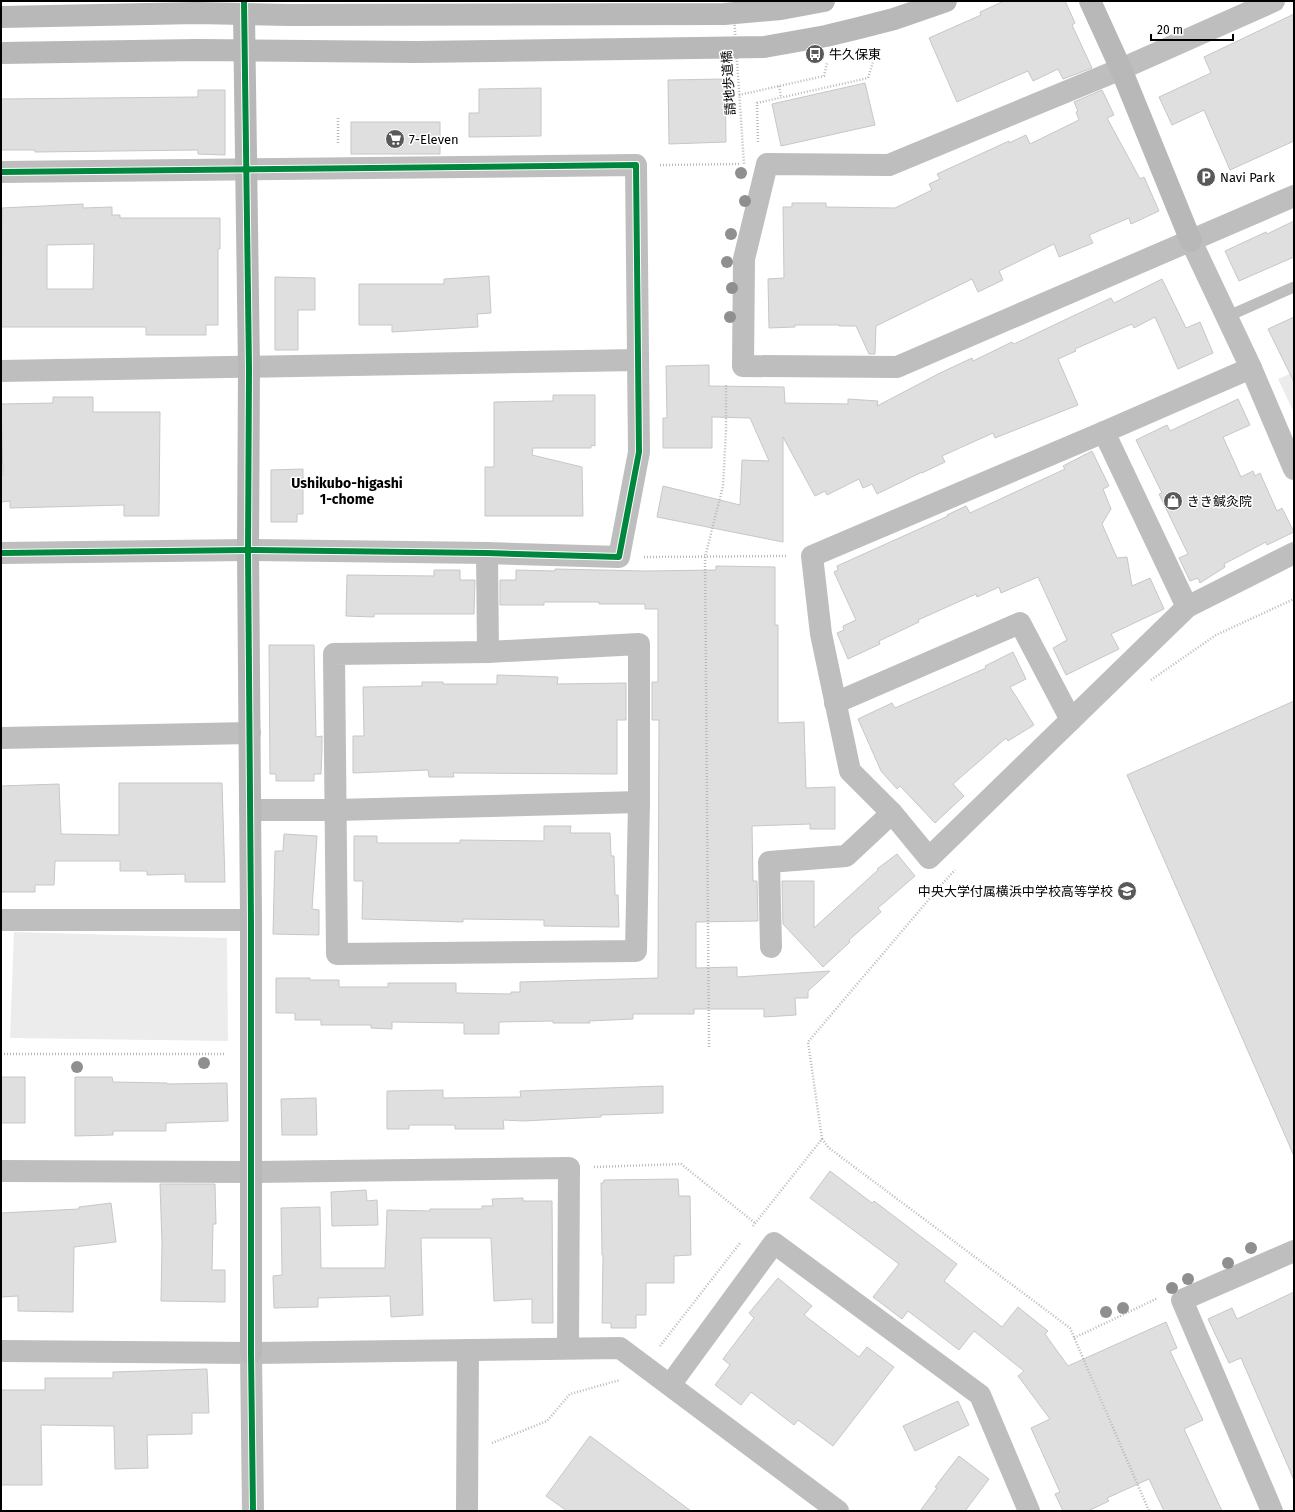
<svg xmlns="http://www.w3.org/2000/svg" width="1295" height="1512" viewBox="0 0 1295 1512" font-family="'Fira Sans','Noto Sans JP',sans-serif">
  <rect width="100%" height="100%" fill="#fff"/>
  <g fill="#ececec">
    <polygon points="1294,372 1294,413 1278,379"/>
    <polygon points="14,932 227,938 228,1041 10,1038"/>
  </g>
  <g fill="#dfdfdf" stroke="#c7c7c7" fill-rule="evenodd">
    <polygon points="1004,1 1065,1 1075,23 1072,25 1092,68 1063,79 1058,69 1033,81 1028,71 957,102 929,38 981,15 980,12"/>
    <polygon points="1294,14 1294,141 1230,170 1204,110 1172,125 1159,97 1211,73 1204,57"/>
    <polygon points="725,79 726,142 669,144 668,80"/>
    <polygon points="865,83 875,125 781,146 772,104"/>
    <polygon points="541,88 541,136 469,137 469,113 479,113 479,89"/>
    <polygon points="198,90 225,90 225,155 198,154 198,150 35,152 35,150 1,150 1,99 198,97"/>
    <polygon points="1102,90 1114,115 1107,118 1140,179 1144,177 1159,211 1131,224 1129,218 1089,235 1093,243 1059,257 1054,244 999,271 1003,280 978,292 972,279 876,326 875,354 869,354 856,326 839,326 839,325 795,325 795,327 769,328 768,279 784,278 783,207 792,207 792,203 826,203 826,207 895,208 932,190 929,184 940,179 937,174 1009,141 1009,143 1026,135 1030,144 1079,120 1076,112 1078,111 1074,102"/>
    <rect x="351" y="122" width="89" height="32"/>
    <path d="M83 204V208L112 207V215H120V218H220V249H218V325H206V335H146V327H1L2 208ZM94 244 93 289H47V245Z"/>
    <polygon points="1294,221 1294,257 1239,281 1225,251 1266,232 1267,234"/>
    <polygon points="489,276 491,313 477,314 478,327 392,332 392,325 359,325 359,284 444,284 444,279"/>
    <polygon points="275,277 315,278 315,310 298,310 298,350 275,350"/>
    <polygon points="1162,279 1186,328 1200,322 1213,353 1178,369 1155,317 1134,328 1132,324 1075,349 1076,351 1058,359 1078,405 995,438 993,433 942,456 945,462 922,473 922,472 877,494 872,484 863,488 859,479 827,495 825,491 815,496 783,437 783,542 657,517 663,486 740,505 742,460 769,461 750,418 712,417 712,448 663,448 663,418 667,418 666,366 709,365 709,386 784,387 785,403 848,404 848,399 878,401 877,406 940,373 972,358 973,361 1012,342 1014,344 1111,298 1114,303"/>
    <polygon points="1294,317 1294,382 1268,329"/>
    <polygon points="553,395 595,395 595,446 591,445 591,448 533,448 532,455 582,467 583,516 485,516 485,467 494,467 494,402 553,401"/>
    <polygon points="53,397 93,397 93,412 160,412 159,516 124,516 124,505 10,508 10,501 1,502 1,475 3,475 1,404 53,403"/>
    <polygon points="1238,399 1250,425 1223,437 1241,477 1253,471 1255,476 1260,473 1277,511 1282,508 1294,532 1267,545 1266,542 1224,564 1225,567 1200,583 1198,578 1190,581 1179,558 1188,554 1159,494 1162,493 1136,440 1167,425 1170,431"/>
    <polygon points="1092,451 1109,486 1103,489 1111,509 1102,524 1117,558 1127,557 1132,586 1150,578 1164,609 1111,634 1119,649 1066,675 1053,648 1067,640 1038,577 1001,593 999,587 977,597 976,594 918,620 919,622 879,641 880,644 848,659 837,633 844,630 843,626 856,620 834,572 838,570 837,566 948,516 947,515 966,506 970,513 1065,469 1063,466"/>
    <polygon points="303,469 303,514 297,514 297,522 271,522 271,470"/>
    <polygon points="716,566 775,567 775,625 778,625 778,723 804,722 806,788 835,787 835,829 810,829 810,824 752,826 753,881 757,881 758,921 696,922 696,968 737,967 737,977 830,971 808,991 808,998 795,998 796,1015 764,1017 764,1009 694,1009 694,1014 633,1014 633,1019 589,1021 590,1023 553,1023 553,1021 499,1022 499,1034 464,1034 464,1023 392,1022 392,1029 371,1028 371,1025 321,1025 321,1020 295,1020 295,1013 276,1013 276,978 310,978 310,980 339,980 339,987 388,987 388,983 456,983 456,993 511,994 511,992 520,992 520,982 658,978 659,720 652,720 652,682 658,682 658,609 645,609 645,604 599,604 599,602 544,602 544,605 500,605 500,580 516,580 516,570 555,571 555,569 645,571 716,570"/>
    <polygon points="434,570 460,570 460,580 475,580 474,614 374,614 374,617 346,616 347,575 434,576"/>
    <polygon points="269,645 314,645 316,737 322,736 322,750 321,774 314,774 314,781 276,781 276,774 270,774"/>
    <polygon points="1013,652 1026,679 1010,687 1034,725 1008,741 1006,738 953,784 964,796 935,823 900,786 897,789 881,771 858,719 892,703 895,708 986,668 985,666"/>
    <polygon points="497,675 558,677 557,684 626,683 626,720 617,720 617,774 453,773 454,777 429,777 428,770 353,773 353,736 364,736 363,687 422,686 422,682 443,682 443,684 497,684"/>
    <polygon points="1294,701 1294,1156 1127,775"/>
    <polygon points="119,783 222,783 225,882 185,882 185,874 147,875 147,871 120,871 120,861 55,861 54,885 35,885 35,892 1,892 1,786 59,784 61,834 119,835"/>
    <polygon points="544,826 571,826 570,833 610,833 611,856 614,856 615,895 618,895 619,927 544,926 544,920 463,919 463,922 362,919 363,881 354,881 354,836 377,836 377,843 460,843 460,840 544,841"/>
    <polygon points="284,834 317,836 312,909 319,910 319,935 273,934 275,851 283,851"/>
    <polygon points="897,854 915,876 878,908 881,912 849,940 850,942 823,967 783,924 782,881 814,881 814,928 878,870 877,869"/>
    <rect x="1" y="1077" width="24" height="46"/>
    <polygon points="75,1077 112,1077 113,1082 167,1083 167,1084 227,1083 228,1121 166,1123 166,1131 113,1131 113,1135 75,1136"/>
    <polygon points="663,1086 663,1113 601,1115 601,1117 523,1121 503,1120 504,1129 455,1129 455,1125 409,1125 409,1129 387,1129 387,1091 443,1090 443,1098 521,1097 520,1091"/>
    <polygon points="316,1098 317,1135 282,1135 281,1099"/>
    <polygon points="830,1171 872,1203 874,1201 957,1264 944,1281 1002,1327 1018,1307 1048,1331 1045,1334 1068,1366 1166,1322 1177,1348 1170,1351 1203,1420 1184,1429 1222,1511 1164,1511 1149,1479 1107,1498 1109,1501 1088,1511 1063,1511 1055,1494 1060,1492 1031,1428 1050,1419 1018,1376 1024,1371 974,1331 959,1350 908,1311 902,1319 873,1297 899,1264 810,1198"/>
    <polygon points="678,1179 679,1196 690,1196 691,1255 674,1256 674,1283 646,1283 646,1315 636,1315 636,1328 611,1328 611,1323 602,1323 603,1255 602,1255 601,1183 603,1183 604,1180"/>
    <polygon points="160,1184 215,1184 216,1224 213,1224 212,1270 225,1270 225,1302 161,1301 162,1244"/>
    <polygon points="366,1190 367,1201 377,1200 378,1225 332,1226 331,1192"/>
    <polygon points="523,1198 523,1201 552,1201 553,1323 532,1323 532,1299 494,1301 491,1238 421,1238 423,1315 391,1317 390,1296 318,1298 318,1307 274,1308 273,1276 282,1275 281,1208 320,1207 321,1268 385,1268 387,1210 430,1211 430,1209 482,1209 482,1206 493,1206 492,1199"/>
    <polygon points="111,1203 116,1242 74,1247 73,1312 18,1311 18,1296 1,1297 1,1213 79,1209 79,1207"/>
    <polygon points="778,1278 812,1306 804,1315 859,1357 867,1347 894,1367 833,1446 798,1420 794,1425 751,1392 741,1405 715,1385 730,1365 723,1359 754,1318 749,1313"/>
    <polygon points="1294,1292 1294,1480 1241,1358 1229,1363 1208,1319 1232,1308 1237,1319"/>
    <polygon points="207,1369 209,1413 192,1413 192,1434 147,1435 148,1468 115,1469 114,1426 41,1425 42,1485 1,1485 1,1390 45,1390 45,1378 113,1378 113,1372"/>
    <polygon points="958,1401 969,1425 915,1451 903,1426"/>
    <polygon points="590,1436 691,1511 567,1511 546,1496"/>
    <polygon points="959,1456 989,1479 965,1511 920,1511 937,1488 935,1487"/>
  </g>
  <g fill="none" stroke-linecap="round" stroke-linejoin="round">
    <g stroke="#b9b9b9" stroke-width="2.5" stroke-dasharray="1 2" stroke-linecap="butt">
      <polyline points="779,86 781,97"/>
      <polyline points="739,95 824,76 827,63"/>
      <polyline points="338,118 338,143"/>
      <polyline points="758,142 757,103 868,78 877,49"/>
      <polyline points="660,165 741,164"/>
      <polyline points="644,557 787,556"/>
      <polyline points="1151,680 1216,635 1294,599"/>
      <polyline points="709,1047 705,557 723,486 726,431 726,384"/>
      <polyline points="1,1054 226,1054"/>
      <polyline points="822,1139 829,1148 1070,1328 1149,1511"/>
      <polyline points="594,1167 681,1164 755,1223"/>
      <polyline points="753,1226 822,1139 808,1042 942,884 955,870"/>
      <polyline points="1074,1338 1158,1298"/>
      <polyline points="660,1346 740,1243"/>
      <polyline points="492,1443 547,1421 570,1394 620,1380"/>
    </g>
    <polyline stroke="#bebebe" stroke-width="11" points="1226,317 1294,287"/>
    <g stroke="#bebebe" stroke-width="22">
      <polyline points="1274,1 1121,69 889,165 767,164 744,259 743,366 897,367 1294,196"/>
      <polyline points="1,172 636,165 639,452 619,557 487,553 248,550 1,553"/>
      <polyline points="1191,241 1251,368 1294,469"/>
      <polyline points="1251,368 1104,432 812,556 821,634 850,771 892,813 929,858 1187,607 1294,553"/>
      <polyline points="1,371 638,360"/>
      <polyline points="1104,432 1187,607"/>
      <polyline points="487,553 488,652"/>
      <polygon points="639,644 639,802 636,951 337,954 334,654 488,652"/>
      <polyline points="835,703 1020,623 1071,720"/>
      <polyline points="1,738 250,733"/>
      <polyline points="250,810 336,810 639,802"/>
      <polyline points="1,920 251,920"/>
      <polyline points="771,947 769,862 846,856 892,813"/>
      <polyline points="1,1171 250,1172 569,1168 568,1347"/>
      <polyline points="1,1351 251,1353 620,1348 838,1511"/>
      <polyline points="251,1353 253,1511"/>
      <polyline points="670,1385 774,1243 980,1395 1029,1511"/>
      <polyline points="467,1511 468,1350"/>
      <polyline points="1272,1511 1182,1300 1294,1251"/>
    </g>
    <g stroke="#b8b8b8" stroke-width="22">
      <polyline points="1090,1 1121,69 1191,241"/>
      <polyline points="244,14 249,368 248,550 251,920 251,1353"/>
      <polyline points="1,17 197,13 288,15 724,14 781,9 824,1"/>
      <polyline points="1,53 197,50 416,52 764,47 826,36 859,28 894,19 946,1"/>
    </g>
    <polyline stroke="#b9b9b9" stroke-width="2.5" stroke-dasharray="1 2" stroke-linecap="butt" points="733,1 744,164"/>
    <g stroke="#fff" stroke-width="8">
      <g id="cycleway">
        <polyline points="244,1 249,368 248,550 251,920 251,1353 253,1511"/>
        <polyline points="1,172 636,165 639,452 619,557 487,553 248,550 1,553"/>
      </g>
    </g>
    <use href="#cycleway" stroke="#00873e" stroke-width="6"/>
  </g>
  <g fill="#8f8f8f">
    <circle cx="741" cy="173" r="6"/>
    <circle cx="745" cy="201" r="6"/>
    <circle cx="731" cy="234" r="6"/>
    <circle cx="727" cy="262" r="6"/>
    <circle cx="732" cy="288" r="6"/>
    <circle cx="730" cy="317" r="6"/>
    <circle cx="204" cy="1063" r="6"/>
    <circle cx="77" cy="1067" r="6"/>
    <circle cx="1251" cy="1248" r="6"/>
    <circle cx="1228" cy="1263" r="6"/>
    <circle cx="1188" cy="1279" r="6"/>
    <circle cx="1172" cy="1288" r="6"/>
    <circle cx="1123" cy="1308" r="6"/>
    <circle cx="1106" cy="1312" r="6"/>
  </g>
  <defs>
    <g id="bus-disc" transform="scale(1)"><circle r="9.5" fill="#595959" stroke="#fff"/><path d="M-5-6H5V4H4V6H2V4H-2V6H-4V4H-5ZM-3.5-4V0h7V-4ZM-3.5 1.2v1.5H-2V1.2ZM2 1.2v1.5H3.5V1.2Z" fill="#fff"/></g>
    <g id="supermarket-disc" transform="scale(1)"><circle r="9.5" fill="#595959" stroke="#fff"/><path d="M-6-5.5h2.5l.6 2H6L4.5 2H-2.5L-4.4-4H-6ZM-1.5 3.2a1.3 1.3 0 1 0 .1 0ZM3 3.2a1.3 1.3 0 1 0 .1 0Z" fill="#fff"/></g>
    <g id="parking-disc" transform="scale(1)"><circle r="9.5" fill="#595959" stroke="#fff"/><path d="M-3.5-5.5H1a3.5 3.5 0 0 1 0 7H-1V5.5H-3.5ZM-1-3.4V-.6H.8a1.4 1.4 0 0 0 0-2.8Z" fill="#fff"/></g>
    <g id="shop-disc" transform="scale(1)"><circle r="9.5" fill="#595959" stroke="#fff"/><path d="M-5-2.5h2.3a2.7 3.5 0 0 1 5.4 0H5L5.5 6h-11ZM-1.5-2.5h3a1.5 2.3 0 0 0-3 0Z" fill="#fff"/></g>
    <g id="school-disc" transform="scale(1)"><circle r="9.5" fill="#595959" stroke="#fff"/><path d="M0-5L7-2L0 1L-7-2ZM-4 1L0 2.5L4 1V4Q0 6-4 4Z" fill="#fff"/></g>
  </defs>
  <g fill-rule="evenodd">
    <use href="#bus-disc" x="815" y="54"/>
    <use href="#supermarket-disc" x="395" y="139"/>
    <use href="#parking-disc" x="1206" y="177"/>
    <use href="#shop-disc" x="1173" y="501"/>
    <use href="#school-disc" x="1127" y="891"/>
  </g>
  <g text-anchor="middle" stroke-width="3" stroke-linejoin="round" paint-order="stroke">
    <g font-size="13" fill="#000" stroke="#fff" text-anchor="start">
      <text x="829" y="59">牛久保東</text>
      <text x="409" y="144">7-Eleven</text>
      <text x="1220" y="182">Navi Park</text>
      <text x="1187" y="506">きき鍼灸院</text>
      <text x="1113" y="896" text-anchor="end">中央大学付属横浜中学校高等学校</text>
    </g>
    <g font-size="13" fill="#000" stroke="#fff">
      <text transform="translate(728 83) rotate(-94)" y="5">請地歩道橋</text>
    </g>
    <g font-size="14" font-weight="bold" fill="#000" stroke="#fff">
      <text x="347" y="488">Ushikubo-higashi<tspan x="347" dy="16">1-chome</tspan></text>
    </g>
  </g>
  <rect width="1295" height="1512" fill="none" stroke="#000000" stroke-width="4"/>
  <path d="M1151 34v6h82v-6" fill="none" stroke="#000000" stroke-width="2"/>
  <text x="1157" y="34" font-size="12" fill="#000000" stroke="#ffffff" stroke-width="3" paint-order="stroke">20 m</text>
</svg>
